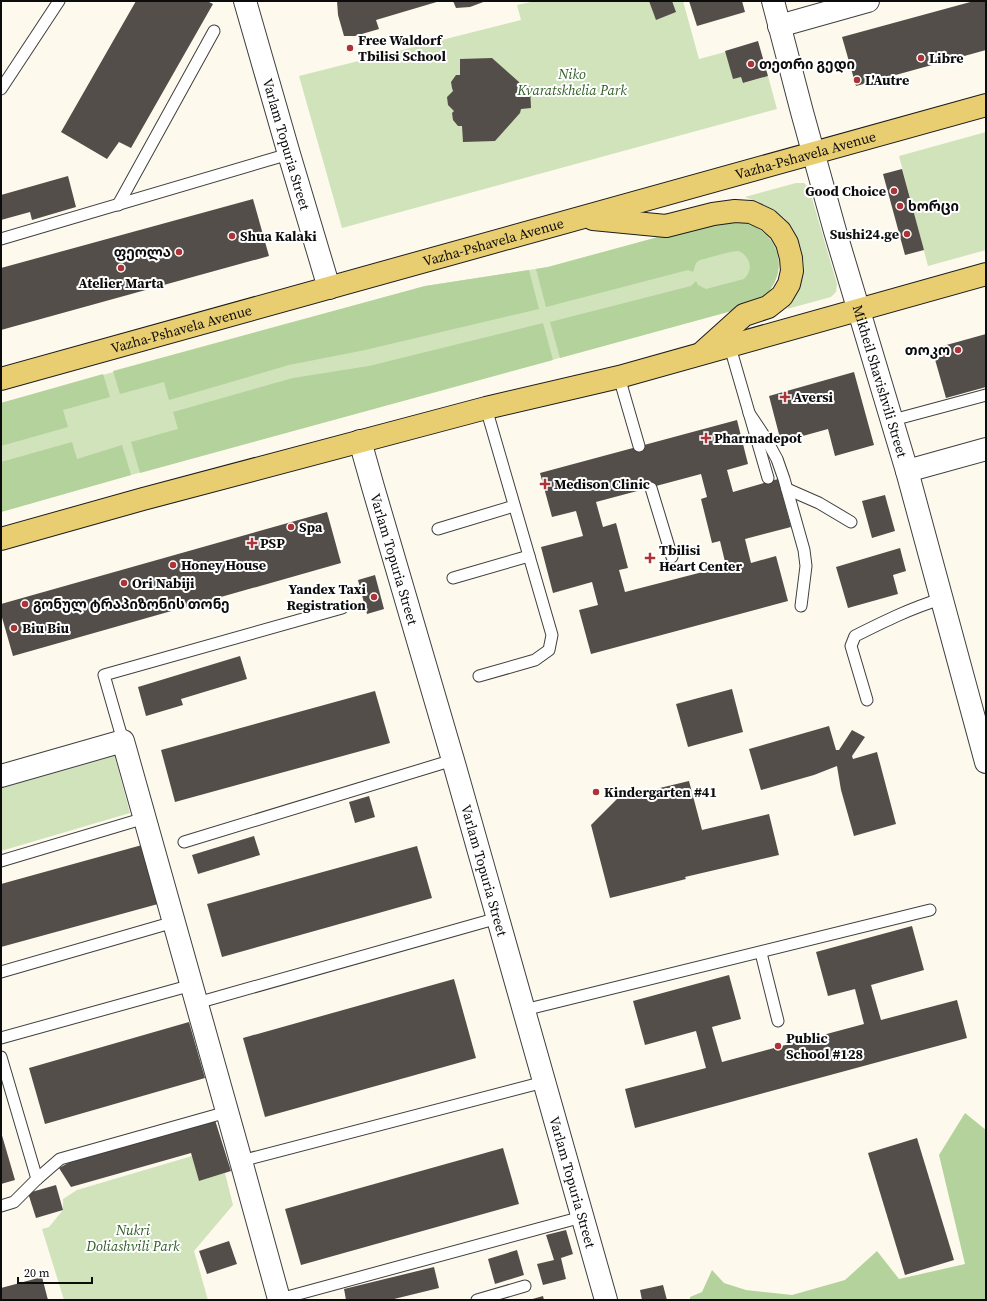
<svg xmlns="http://www.w3.org/2000/svg" width="987" height="1301" viewBox="0 0 987 1301" font-family="'Source Serif 4','Noto Sans Georgian',serif">
  <rect width="100%" height="100%" fill="#fdfaed"/>
  <g fill="#d0e3bb">
    <polygon points="535,1 683,1 699,59 725,52 741,77 744,83 768,76 777,109 342,228 299,76 521,20 517,5"/>
    <polygon points="986,132 986,250 928,266 899,156"/>
    <path d="M796 183H804L809 188 837 284 836 292 831 297 787 309C793 298 801 286 804 273 805 265 803 256 801 249 793 217 774 208 745 197Z"/>
    <polygon points="706,224 767,234 776,247 779,262 777,276 770,290 746,307 131,475 1,512 1,403 425,286 548,267"/>
    <polygon points="113,750 130,813 1,851 1,783"/>
    <polygon points="192,1156 199,1181 225,1173 233,1205 194,1251 208,1300 64,1300 42,1229 49,1227 63,1210 63,1199 77,1190"/>
  </g>
  <g fill="#b4d29c">
    <path d="M730 221C736 222 746 221 751 224 782 240 789 275 762 298 758 302 751 305 746 307L560 358 550 322 691 286 696 281 698 285 706 289 744 279C749 274 751 269 749 262 747 257 743 252 738 251 731 251 708 258 700 260L696 263 693 272 688 270 546 307 536 269 548 267 706 224Z"/>
    <polygon points="529,270 539,309 365,350 289,365 169,400 164,382 120,394 113,371 425,286"/>
    <polygon points="543,323 553,360 140,473 131,442 178,429 173,412 293,378 369,366"/>
    <polygon points="103,374 110,397 63,410 68,427 1,446 1,403"/>
    <polygon points="72,442 77,459 122,445 131,475 1,512 1,462"/>
    <polygon points="965,1113 986,1130 986,1300 690,1300 690,1297 702,1292 712,1270 724,1283 746,1290 792,1295 845,1280 877,1251 899,1279 965,1264 939,1155"/>
  </g>
  <g fill="#544e4a" fill-rule="evenodd">
    <polygon points="136,1 210,1 209,2 213,4 131,148 119,142 107,159 61,132"/>
    <polygon points="337,1 440,1 376,20 379,29 355,36 344,36 338,15"/>
    <polygon points="453,1 486,1 470,7 456,8"/>
    <polygon points="649,1 672,1 676,12 656,20"/>
    <polygon points="689,1 742,1 745,12 697,26"/>
    <polygon points="974,1 986,1 986,50 856,86 842,37"/>
    <polygon points="758,41 768,76 743,83 741,77 733,79 725,51"/>
    <polygon points="492,58 519,82 520,87 530,86 531,108 521,109 520,113 495,141 463,142 462,126 458,126 453,120 452,113 454,111 448,105 447,97 453,91 452,88 451,82 456,75 460,75 460,59"/>
    <polygon points="902,169 924,250 905,255 883,174"/>
    <polygon points="68,176 76,207 32,220 30,212 1,220 1,195"/>
    <polygon points="253,199 269,256 1,330 1,268"/>
    <polygon points="986,334 986,387 946,398 932,349"/>
    <polygon points="854,372 874,445 835,456 828,429 781,442 769,396"/>
    <path d="M737 420 748 464 727 470 733 492 778 479 791 527 745 539 751 563 776 556 788 601 591 654 579 610 598 605 592 582 553 593 541 547 583 536 576 511 552 517 540 473ZM701 474 707 497 701 499 712 543 720 541 726 566 625 592 619 570 628 568 616 523 603 527 596 502Z"/>
    <polygon points="885,495 895,531 872,538 862,501"/>
    <polygon points="327,512 341,563 13,656 1,614 1,604"/>
    <polygon points="900,548 906,571 893,575 898,594 848,608 836,567"/>
    <polygon points="375,575 384,609 367,614 358,580"/>
    <polygon points="240,656 247,679 181,699 183,705 146,716 138,687"/>
    <polygon points="732,689 743,732 688,747 676,704"/>
    <polygon points="375,691 390,743 175,802 161,750"/>
    <polygon points="829,726 836,750 839,750 852,730 865,737 852,756 853,759 877,752 896,824 854,836 841,790 837,766 814,775 761,790 749,749"/>
    <polygon points="689,781 702,830 769,814 779,855 685,877 686,879 610,898 591,825 618,798"/>
    <polygon points="369,796 375,817 355,823 349,802"/>
    <polygon points="254,836 260,855 198,874 192,855"/>
    <polygon points="142,845 158,904 1,947 1,884"/>
    <polygon points="417,846 432,898 222,957 207,904"/>
    <polygon points="912,926 924,970 871,985 881,1020 957,1000 967,1038 635,1128 625,1089 706,1068 696,1031 645,1045 633,1001 729,975 741,1019 712,1027 722,1062 864,1024 855,989 828,996 816,952"/>
    <polygon points="454,979 476,1058 265,1117 243,1038"/>
    <polygon points="189,1022 205,1078 45,1124 29,1068"/>
    <polygon points="215,1120 231,1171 199,1181 191,1153 71,1187 59,1168 72,1161"/>
    <polygon points="1,1132 15,1180 1,1184"/>
    <polygon points="917,1138 954,1260 905,1275 868,1153"/>
    <polygon points="503,1148 519,1204 301,1265 285,1209"/>
    <polygon points="56,1185 63,1210 36,1218 28,1193"/>
    <polygon points="566,1230 573,1254 561,1258 566,1279 543,1285 537,1264 554,1260 546,1235"/>
    <polygon points="229,1241 237,1264 207,1274 199,1251"/>
    <polygon points="517,1250 524,1275 495,1284 488,1259"/>
    <polygon points="434,1267 439,1288 390,1300 346,1300 344,1289"/>
    <polygon points="42,1277 48,1300 1,1300 1,1288"/>
    <polygon points="663,1285 667,1300 642,1300 640,1290"/>
    <polygon points="543,1296 544,1300 529,1300"/>
  </g>
  <g fill="none" stroke-linecap="round" stroke-linejoin="round">
    <g stroke="#3f3f3f" stroke-width="13">
      <g id="service">
        <polyline points="1,89 59,1"/>
        <polyline points="118,205 214,31"/>
        <polyline points="1,239 289,154"/>
        <polyline points="730,347 768,478"/>
        <polyline points="619,377 639,446"/>
        <polyline points="749,413 765,437 777,459 784,479 804,550 806,566 801,606"/>
        <polyline points="893,420 986,395"/>
        <polyline points="651,488 672,557"/>
        <polyline points="787,489 819,503 851,522"/>
        <polyline points="438,529 514,506"/>
        <polyline points="453,578 529,556"/>
        <polyline points="479,676 535,660 549,650 552,635 486,408"/>
        <path d="M867 700 851 646 855 636C883 622 911 608 941 599"/>
        <polyline points="123,741 104,675 342,608"/>
        <polyline points="184,842 453,760"/>
        <polyline points="1,861 145,818"/>
        <polyline points="761,953 778,1021"/>
        <polyline points="1,972 174,922"/>
        <polyline points="197,1003 498,918"/>
        <polyline points="524,1010 930,910"/>
        <polyline points="1,1038 192,985"/>
        <polyline points="1,1057 37,1179"/>
        <polyline points="241,1161 544,1082"/>
        <polyline points="1,1206 14,1202 37,1179 60,1159 227,1112"/>
        <polyline points="276,1300 582,1217"/>
        <polyline points="477,1300 525,1286"/>
      </g>
    </g>
    <g stroke="#3f3f3f" stroke-width="24">
      <g id="minor">
        <path id="s1" d="M245 1 289 154 329 288"/>
        <polyline points="779,26 868,1"/>
        <path id="s2" d="M360 441 373 487 453 760 606 1300"/>
        <polyline points="907,471 986,449"/>
        <polyline points="1,776 123,741 241,1161 279,1299"/>
      </g>
    </g>
    <g stroke="#3f3f3f" stroke-width="24">
      <g id="tertiary">
        <path id="s3" d="M773 1 802 112 835 231 907 471 986 762"/>
      </g>
    </g>
    <g stroke="#1d1d1d" stroke-width="24">
      <g id="primary">
        <polyline points="593,219 666,226 713,214 735,211 751,212 768,220 780,231 787,243 791,258 792,271 789,284 782,296 768,307 744,315 704,351"/>
        <path id="s4" d="M1 379 986 105"/>
        <polyline points="1,539 143,499 486,408 619,377 986,274"/>
      </g>
    </g>
    <use href="#service" stroke="#fff" stroke-width="11"/>
    <use href="#minor" stroke="#fff" stroke-width="22"/>
    <use href="#tertiary" stroke="#fff" stroke-width="22"/>
    <use href="#primary" stroke="#e9cd71" stroke-width="22"/>
  </g>
  <g fill="#ac3439" stroke="#fff" stroke-width="1.5">
    <circle cx="350" cy="48" r="4"/>
    <circle cx="921" cy="58" r="4"/>
    <circle cx="751" cy="64" r="4"/>
    <circle cx="857" cy="80" r="4"/>
    <circle cx="894" cy="191" r="4"/>
    <circle cx="900" cy="206" r="4"/>
    <circle cx="907" cy="234" r="4"/>
    <circle cx="232" cy="236" r="4"/>
    <circle cx="179" cy="252" r="4"/>
    <circle cx="121" cy="268" r="4"/>
    <circle cx="958" cy="350" r="4"/>
    <path d="M783 391h4v4h4v4h-4v4h-4v-4h-4v-4h4z"/>
    <path d="M704 432h4v4h4v4h-4v4h-4v-4h-4v-4h4z"/>
    <path d="M543 478h4v4h4v4h-4v4h-4v-4h-4v-4h4z"/>
    <circle cx="291" cy="527" r="4"/>
    <path d="M250 537h4v4h4v4h-4v4h-4v-4h-4v-4h4z"/>
    <path d="M648 552h4v4h4v4h-4v4h-4v-4h-4v-4h4z"/>
    <circle cx="173" cy="565" r="4"/>
    <circle cx="124" cy="583" r="4"/>
    <circle cx="374" cy="597" r="4"/>
    <circle cx="25" cy="604" r="4"/>
    <circle cx="14" cy="628" r="4"/>
    <circle cx="596" cy="792" r="4"/>
    <circle cx="778" cy="1046" r="4"/>
  </g>
  <g text-anchor="middle" stroke-width="4" stroke-linejoin="round" paint-order="stroke">
    <g font-size="14" font-weight="bold" fill="#0c0c0c" stroke="#fff" text-anchor="start">
      <text x="358" y="45">Free Waldorf<tspan x="358" dy="16">Tbilisi School</tspan></text>
      <text x="929" y="63">Libre</text>
      <text x="759" y="69">თეთრი გედი</text>
      <text x="865" y="85">L'Autre</text>
      <text x="886" y="196" text-anchor="end">Good Choice</text>
      <text x="908" y="211">ხორცი</text>
      <text x="899" y="239" text-anchor="end">Sushi24.ge</text>
      <text x="240" y="241">Shua Kalaki</text>
      <text x="171" y="257" text-anchor="end">ფეოლა</text>
      <text x="121" y="288" text-anchor="middle">Atelier Marta</text>
      <text x="950" y="355" text-anchor="end">თოკო</text>
      <text x="793" y="402">Aversi</text>
      <text x="714" y="443">Pharmadepot</text>
      <text x="554" y="489">Medison Clinic</text>
      <text x="299" y="532">Spa</text>
      <text x="260" y="548">PSP</text>
      <text x="659" y="555">Tbilisi<tspan x="659" dy="16">Heart Center</tspan></text>
      <text x="181" y="570">Honey House</text>
      <text x="132" y="588">Ori Nabiji</text>
      <text x="366" y="594" text-anchor="end">Yandex Taxi<tspan x="366" dy="16">Registration</tspan></text>
      <text x="33" y="609">გონულ ტრაპიზონის თონე</text>
      <text x="22" y="633">Biu Biu</text>
      <text x="604" y="797">Kindergarten #41</text>
      <text x="786" y="1043">Public<tspan x="786" dy="16">School #128</tspan></text>
    </g>
    <g font-size="14" font-style="italic" fill="#2f5c24" stroke="#fff">
      <text x="572" y="79">Niko<tspan x="572" dy="16">Kvaratskhelia Park</tspan></text>
      <text x="133" y="1235">Nukri<tspan x="133" dy="16">Doliashvili Park</tspan></text>
    </g>
    <g font-size="14" fill="#0c0c0c" stroke="#fff">
      <text dy="5" stroke="none"><textPath href="#s1" startOffset="149">Varlam Topuria Street</textPath></text>
      <text dy="5" stroke="none"><textPath href="#s4" startOffset="835">Vazha-Pshavela Avenue</textPath></text>
      <text dy="5" stroke="none"><textPath href="#s4" startOffset="511">Vazha-Pshavela Avenue</textPath></text>
      <text dy="5" stroke="none"><textPath href="#s4" startOffset="187">Vazha-Pshavela Avenue</textPath></text>
      <text dy="5" stroke="none"><textPath href="#s3" startOffset="395">Mikheil Shavishvili Street</textPath></text>
      <text dy="5" stroke="none"><textPath href="#s2" startOffset="123">Varlam Topuria Street</textPath></text>
      <text dy="5" stroke="none"><textPath href="#s2" startOffset="447">Varlam Topuria Street</textPath></text>
      <text dy="5" stroke="none"><textPath href="#s2" startOffset="771">Varlam Topuria Street</textPath></text>
    </g>
  </g>
  <rect width="987" height="1301" fill="none" stroke="#0c0c0c" stroke-width="4"/>
  <path d="M18 1277v6h74v-6" fill="none" stroke="#0c0c0c" stroke-width="2"/>
  <text x="24" y="1277" font-size="12" fill="#0c0c0c" stroke="#ffffff" stroke-width="3" paint-order="stroke">20 m</text>
</svg>
